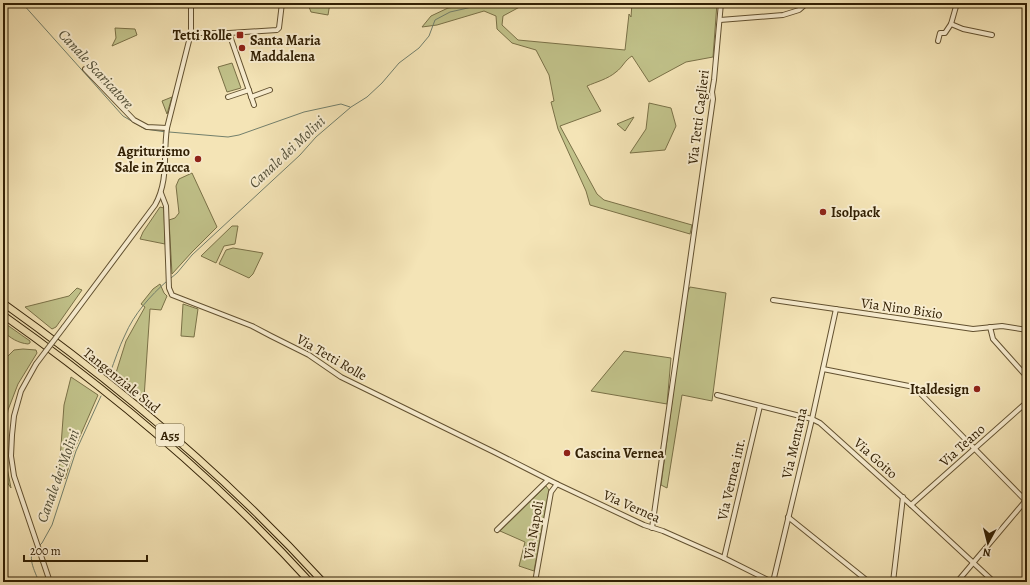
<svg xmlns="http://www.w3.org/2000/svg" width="1030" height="585" viewBox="0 0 1030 585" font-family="Alegreya,serif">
  <rect width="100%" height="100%" fill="#f4e4b6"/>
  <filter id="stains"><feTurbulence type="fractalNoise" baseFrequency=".005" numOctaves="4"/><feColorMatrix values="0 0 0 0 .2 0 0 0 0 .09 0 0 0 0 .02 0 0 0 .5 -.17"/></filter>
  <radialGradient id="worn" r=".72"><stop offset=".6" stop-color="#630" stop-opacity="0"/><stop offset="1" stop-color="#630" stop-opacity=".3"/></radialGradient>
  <g fill="#c1c28a" stroke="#7a7147">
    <polygon points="317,3 330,3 328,15 311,12 309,7"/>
    <path d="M482 3H527L503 16 502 25 518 40 625 50 629 14 631 17 632 3H717L713 57 686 62 649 82 632 56C624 61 623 67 616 72 608 79 596 82 587 86L601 111 560 126 597 194 604 200 692 225 690 234 590 205 586 191 558 129 551 102 554 101 549 75 536 50 512 43 497 29 496 16 484 11 437 25 422 27 431 16 448 8Z"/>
    <polygon points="115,28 135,29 137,35 112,46 116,38"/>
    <polygon points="232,63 241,88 227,92 218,67"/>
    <polygon points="172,97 167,114 162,101"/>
    <polygon points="649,103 671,108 676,126 665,150 630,153 646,129"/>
    <polygon points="634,117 625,131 617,124"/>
    <polygon points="192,173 217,227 192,252 172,274 169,220 175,218 179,213 176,186 179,179"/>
    <polygon points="160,207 164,208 165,244 140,239 143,232"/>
    <polygon points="232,226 238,226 235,244 224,246 216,263 201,256"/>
    <polygon points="233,248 263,253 253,274 249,278 219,264 226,250"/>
    <polygon points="160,284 164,293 167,296 161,310 150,309 144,398 127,384 115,376 126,341 145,307 141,304 153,289"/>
    <polygon points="690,287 726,293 712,401 682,395 667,488 661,485 686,296"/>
    <polygon points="77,288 82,290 56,327 52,329 25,307 69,296"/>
    <polygon points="183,304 198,309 194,337 181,336"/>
    <path d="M3 322 30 341V343L28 344C18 343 10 338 3 331Z"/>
    <polygon points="23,349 36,350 37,353 18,384 8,410 3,444 3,361 14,350"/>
    <polygon points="624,351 671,358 667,404 591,391"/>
    <polygon points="71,377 98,395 74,450 65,479 59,473 64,405"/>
    <polygon points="3,447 11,488 3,476"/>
    <polygon points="546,486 549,490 534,571 519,566 525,542 500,531"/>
  </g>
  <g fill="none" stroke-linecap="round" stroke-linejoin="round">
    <g stroke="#727f6c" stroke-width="1">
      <polyline points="22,3 123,116 145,129 166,132"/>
      <polyline points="169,132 228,137 239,135 304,112 341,104 350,107"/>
      <polyline points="171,278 177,273 192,255 300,155 316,137 351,107 367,97 382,83 399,63 419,48 429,36 435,20 450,12 481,5 507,6 515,3"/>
      <path d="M110 373C115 360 119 347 125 335 134 314 150 296 167 281"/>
      <polyline points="40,545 42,543 52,525 76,451 101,396"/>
      <path d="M37 546C25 555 35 571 39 582"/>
    </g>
    <g stroke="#625130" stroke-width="6">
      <g id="minor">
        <polyline points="311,3 314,3"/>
        <polyline points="720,20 783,15 799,10 807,3"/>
        <polyline points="951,24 963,29 992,35"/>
        <polyline points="191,33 229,33 277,30 279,28 282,3"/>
        <polyline points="229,33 254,105"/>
        <polyline points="938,41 940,33 945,33 951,24 957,3"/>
        <polyline points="85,69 134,120 147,127 167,128"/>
        <polyline points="228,97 249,90"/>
        <polyline points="251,97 270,90"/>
        <polyline points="161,193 166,206 169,288 172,295 252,326 271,336 309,355 341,377 494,452 557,484 644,525 663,531 724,558 772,582"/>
        <polyline points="773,300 973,329 1002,326 1027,330"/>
        <path d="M64 327 155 205C169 180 163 154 167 128L191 33V3"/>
        <polyline points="990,327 993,339 1027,377"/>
        <polyline points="36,364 21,391 14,416 12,435 11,456 14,476 50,582"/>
        <polyline points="823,369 914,387 1027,502"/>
        <polyline points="717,395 812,419 820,423 911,505 994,582"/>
        <polyline points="911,505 1027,402"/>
        <polyline points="788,517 869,582"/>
        <polyline points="652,528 713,99 712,92 714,80 721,3"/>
        <polyline points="497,530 548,480"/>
        <polyline points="724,558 760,406"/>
        <polyline points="535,582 551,492 557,484"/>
        <polyline points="773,582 812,419 836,309"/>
        <polyline points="893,582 903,497"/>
        <polyline points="957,582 1027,499"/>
      </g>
    </g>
    <g stroke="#322004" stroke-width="8">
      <g id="highway">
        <path d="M3 303C118 385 228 478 323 582"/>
        <path d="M3 315C113 393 219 482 310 582"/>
      </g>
    </g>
    <use href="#minor" stroke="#f8edd0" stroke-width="4"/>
    <use href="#highway" stroke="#f4e4b6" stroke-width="6"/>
    <g stroke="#625130" stroke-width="6" stroke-linecap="butt">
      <polyline id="minor-bridge" points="36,364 64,327"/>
    </g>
    <use href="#minor-bridge" stroke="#f8edd0" stroke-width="4"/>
  </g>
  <g fill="#8f2418" stroke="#f8edd0" stroke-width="1.5">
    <rect x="236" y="31" width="8" height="8" rx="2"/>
    <circle cx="242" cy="48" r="4"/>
    <circle cx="198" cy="159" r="4"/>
    <circle cx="823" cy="212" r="4"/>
    <circle cx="977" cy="389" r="4"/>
    <circle cx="567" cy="453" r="4"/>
  </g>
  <g text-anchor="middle" stroke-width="4" stroke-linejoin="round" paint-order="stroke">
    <rect fill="#f8edd0" stroke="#6d5e41" stroke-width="1" x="156" y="424" width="28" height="22" rx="3"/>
    <g font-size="13" font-weight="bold" fill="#322004">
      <text x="170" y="440">A55</text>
    </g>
    <g font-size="14" font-weight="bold" fill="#322004" stroke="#f8edd0" text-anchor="end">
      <text x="232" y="40">Tetti Rolle</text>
      <text x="250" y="45" text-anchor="start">Santa Maria<tspan x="250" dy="16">Maddalena</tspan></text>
      <text x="190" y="156">Agriturismo<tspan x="190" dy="16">Sale in Zucca</tspan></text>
      <text x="831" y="217" text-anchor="start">Isolpack</text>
      <text x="969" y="394">Italdesign</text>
      <text x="575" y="458" text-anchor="start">Cascina Vernea</text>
    </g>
    <g font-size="14" fill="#322004" stroke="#f8edd0">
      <text transform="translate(698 117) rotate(-83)" y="5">Via Tetti Caglieri</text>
      <text transform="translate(902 308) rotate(8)" y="5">Via Nino Bixio</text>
      <text transform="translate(332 357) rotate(30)" y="5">Via Tetti Rolle</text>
      <text transform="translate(122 380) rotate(39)" y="5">Tangenziale Sud</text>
      <text transform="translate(794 443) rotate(-77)" y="5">Via Mentana</text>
      <text transform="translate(962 445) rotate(-42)" y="5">Via Teano</text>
      <text transform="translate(876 458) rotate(42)" y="5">Via Goito</text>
      <text transform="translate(731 479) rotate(-77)" y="5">Via Vernea int.</text>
      <text transform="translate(632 506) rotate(24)" y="5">Via Vernea</text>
      <text transform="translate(533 530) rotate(-80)" y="5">Via Napoli</text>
    </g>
    <g font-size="15" font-style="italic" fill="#524f38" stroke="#f8edd0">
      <text transform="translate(96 69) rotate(47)" y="5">Canale Scaricatore</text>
      <text transform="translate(287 152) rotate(-43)" y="5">Canale dei Molini</text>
      <text transform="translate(58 476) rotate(-70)" y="5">Canale dei Molini</text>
    </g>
  </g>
  <rect width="1030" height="585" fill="none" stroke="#f4e4b6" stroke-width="16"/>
  <rect x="4" y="4" width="1022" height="577" fill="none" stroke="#322004" stroke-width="2"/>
  <rect x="8" y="8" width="1014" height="569" fill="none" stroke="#322004"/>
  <g transform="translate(988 543) rotate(187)" stroke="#f8edd0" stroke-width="3" paint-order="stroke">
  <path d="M0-3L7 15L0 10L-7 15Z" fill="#322004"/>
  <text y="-6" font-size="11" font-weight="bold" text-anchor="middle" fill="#322004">N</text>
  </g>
  <path d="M24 555v6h123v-6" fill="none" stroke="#322004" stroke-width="2"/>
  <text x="30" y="555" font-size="12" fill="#322004" stroke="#f8edd0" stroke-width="3" paint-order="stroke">200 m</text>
  <rect width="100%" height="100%" filter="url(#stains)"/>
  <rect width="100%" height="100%" fill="url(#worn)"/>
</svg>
